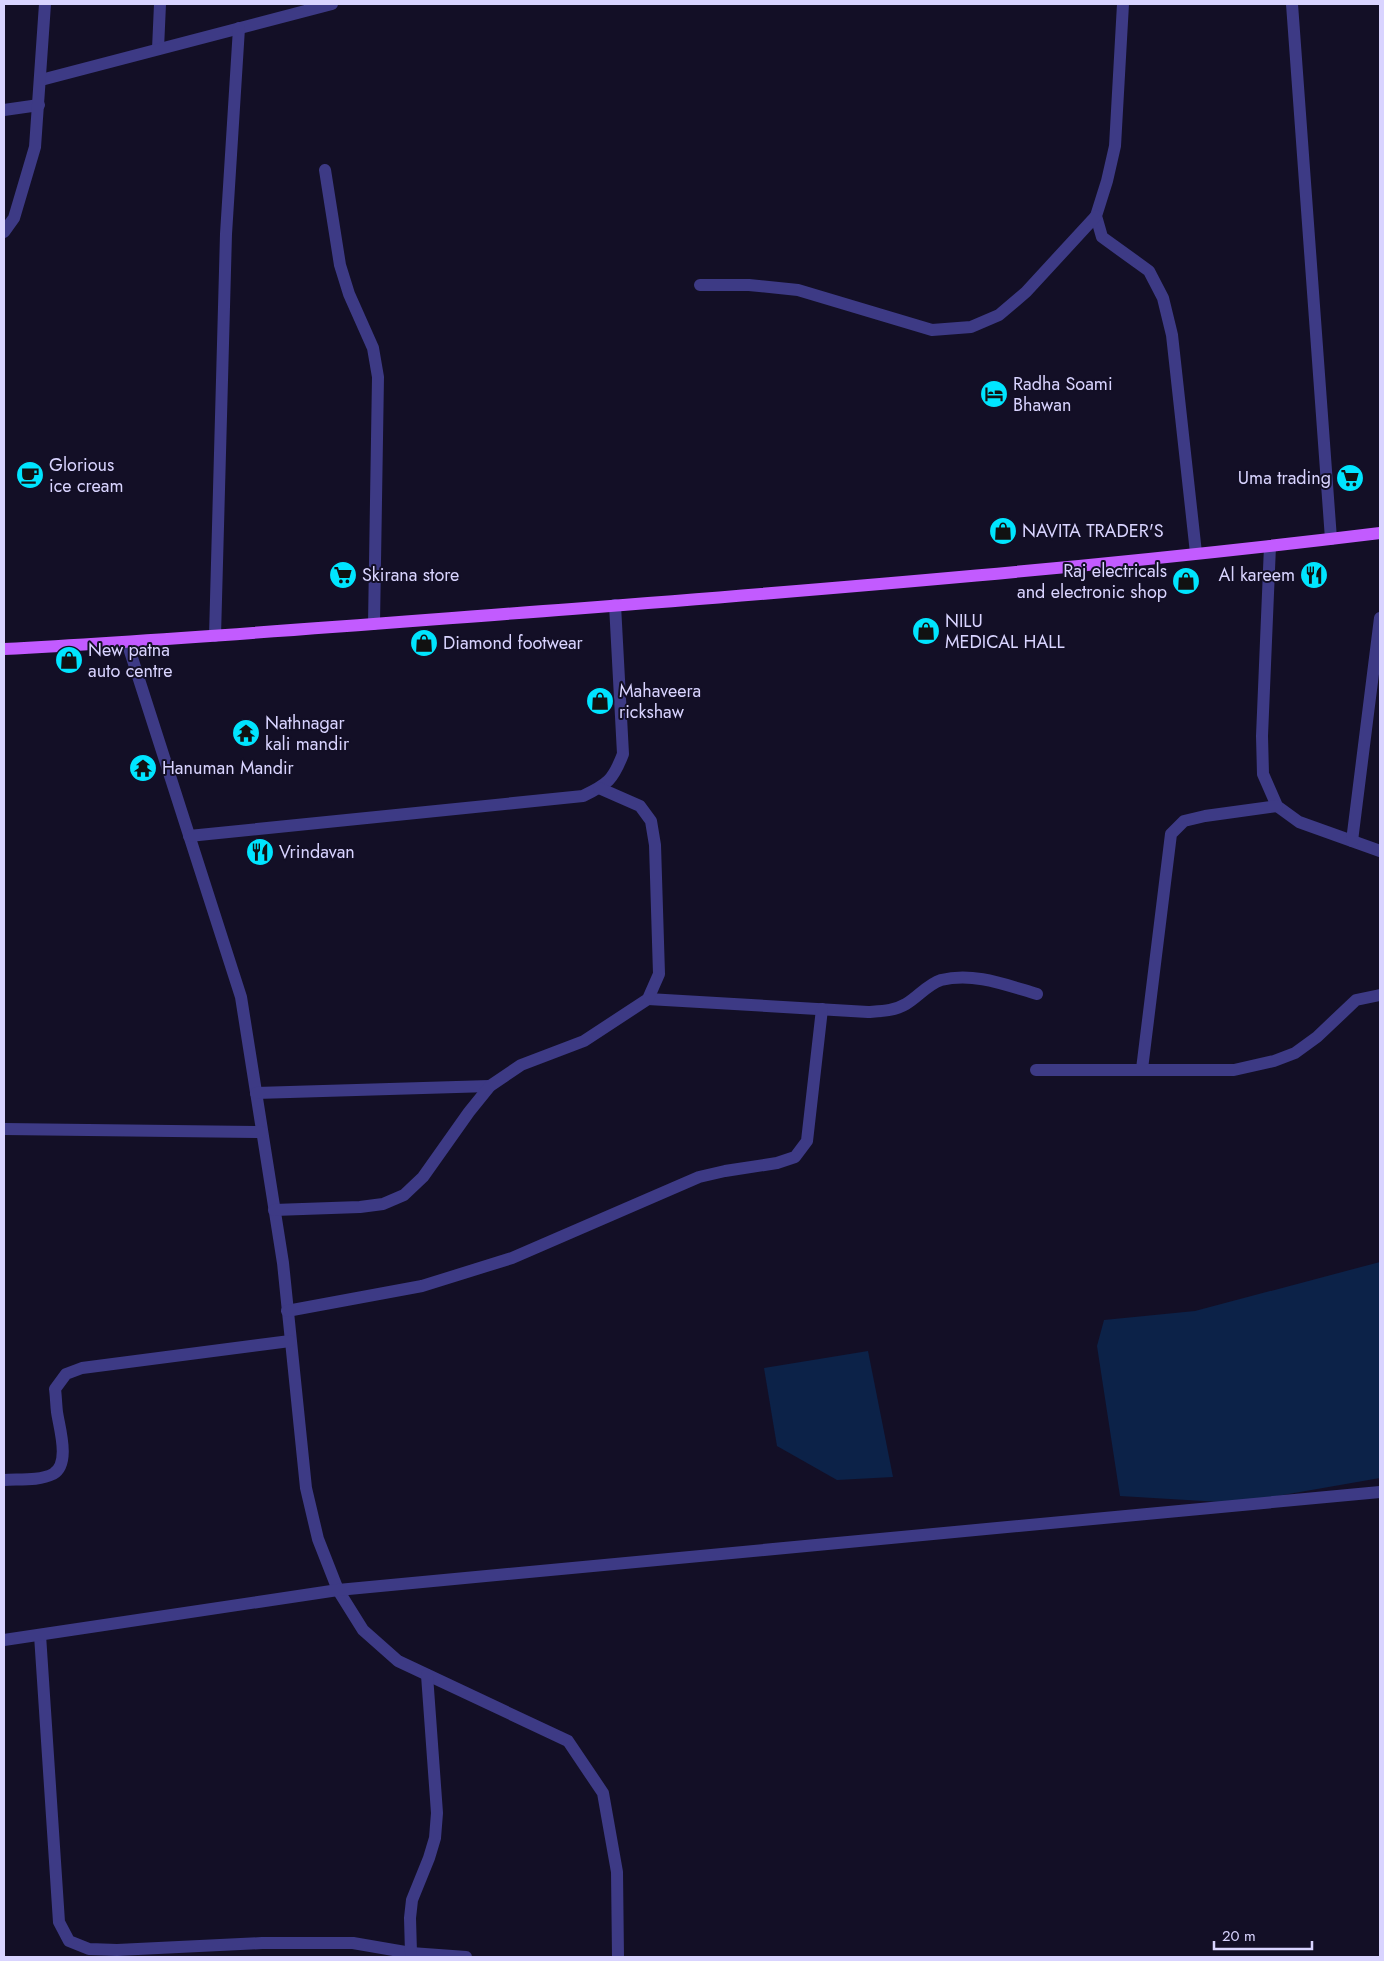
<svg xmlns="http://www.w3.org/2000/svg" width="1384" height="1961" viewBox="0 0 1384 1961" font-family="Jost,sans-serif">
  <rect width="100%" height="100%" fill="#130f26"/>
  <g fill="#0c2248">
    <polygon points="1380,1262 1380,1478 1237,1503 1120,1496 1097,1346 1104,1320 1195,1311"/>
    <polygon points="868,1351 893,1477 837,1480 777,1446 764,1368"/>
  </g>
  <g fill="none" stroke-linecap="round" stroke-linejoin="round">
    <g stroke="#3d3a85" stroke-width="12">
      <polyline points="1123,4 1115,146 1107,181 1096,216 1102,237 1149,271 1163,298 1172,335 1196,553"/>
      <polyline points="1292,4 1331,539"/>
      <polyline points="158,49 160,4"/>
      <polyline points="41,80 332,4"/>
      <polyline points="4,110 39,105"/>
      <polyline points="325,170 340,265 349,294 373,348 378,377 374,624"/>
      <polyline points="4,232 14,218 35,147 45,4"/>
      <polyline points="700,285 749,285 798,290 932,330 971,327 999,315 1026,292 1096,216"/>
      <polyline points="1270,546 1262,736 1263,774 1277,806 1299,822 1380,851"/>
      <polyline points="215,636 226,234 239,28"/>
      <polyline points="127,642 241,997 283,1263 306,1488 318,1539 338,1590 363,1630 398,1661 568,1741 603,1793 617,1872 618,1957"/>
      <path d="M189 836 583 796C608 784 613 780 623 754L615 605"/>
      <polyline points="1352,841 1380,618"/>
      <path d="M648 999 868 1012C882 1011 894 1011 906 1004 918 997 928 984 941 980 974 972 1006 985 1037 994"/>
      <polyline points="1142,1069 1171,834 1184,821 1205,816 1277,806"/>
      <polyline points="1036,1070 1234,1070 1274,1061 1295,1053 1317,1037 1356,1000 1380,995"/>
      <polyline points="256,1093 490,1086"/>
      <polyline points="4,1129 262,1132"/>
      <polyline points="274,1210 360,1207 383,1204 404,1195 423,1177 469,1112 490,1086 521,1065 584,1041 648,999 659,974 655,845 651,821 640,806 599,788"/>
      <polyline points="287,1311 422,1286 512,1258 699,1177 725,1171 777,1163 795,1157 807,1141 822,1009"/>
      <path d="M4 1480C19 1479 39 1481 53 1474 71 1464 59 1427 57 1412 56 1404 56 1396 55 1389L66 1374 82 1368 290 1341"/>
      <polyline points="40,1635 59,1922 69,1941 89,1949 117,1950 262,1943 353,1943 411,1953 466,1957"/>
      <polyline points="4,1640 338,1590 1380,1492"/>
      <polyline points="411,1953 410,1918 412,1900 429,1858 435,1838 437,1813 427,1675"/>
    </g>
    <path stroke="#c25bff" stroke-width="12" d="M4 649C193 639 382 623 572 609 842 588 1111 566 1380 533"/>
  </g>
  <defs>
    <g id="hotel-disc" transform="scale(1.4375)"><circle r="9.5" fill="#00e5ff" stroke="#130f26"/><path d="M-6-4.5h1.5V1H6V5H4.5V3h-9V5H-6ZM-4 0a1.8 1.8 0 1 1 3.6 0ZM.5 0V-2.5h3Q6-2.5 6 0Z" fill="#111"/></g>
    <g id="cafe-disc" transform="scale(1.4375)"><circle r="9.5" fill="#00e5ff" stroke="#130f26"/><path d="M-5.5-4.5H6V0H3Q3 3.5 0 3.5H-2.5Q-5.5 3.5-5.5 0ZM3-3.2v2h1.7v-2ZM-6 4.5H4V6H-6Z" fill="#111"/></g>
    <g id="supermarket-disc" transform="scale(1.4375)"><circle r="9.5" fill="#00e5ff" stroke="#130f26"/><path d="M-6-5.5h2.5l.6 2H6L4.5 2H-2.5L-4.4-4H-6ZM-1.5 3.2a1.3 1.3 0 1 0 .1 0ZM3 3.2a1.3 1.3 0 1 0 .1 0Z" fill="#111"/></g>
    <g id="shop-disc" transform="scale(1.4375)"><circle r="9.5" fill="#00e5ff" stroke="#130f26"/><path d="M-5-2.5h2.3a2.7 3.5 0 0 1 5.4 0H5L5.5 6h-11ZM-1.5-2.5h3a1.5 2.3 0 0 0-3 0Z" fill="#111"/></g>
    <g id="restaurant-disc" transform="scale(1.4375)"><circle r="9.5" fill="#00e5ff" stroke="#130f26"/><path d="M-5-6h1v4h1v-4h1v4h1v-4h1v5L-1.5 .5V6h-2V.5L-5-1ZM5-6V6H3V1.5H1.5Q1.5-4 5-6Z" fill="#111"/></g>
    <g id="temple-disc" transform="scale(1.4375)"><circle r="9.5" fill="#00e5ff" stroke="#130f26"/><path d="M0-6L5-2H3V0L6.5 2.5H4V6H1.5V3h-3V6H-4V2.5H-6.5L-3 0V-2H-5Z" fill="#111"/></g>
  </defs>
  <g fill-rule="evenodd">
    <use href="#hotel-disc" x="994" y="394"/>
    <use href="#cafe-disc" x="30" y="475"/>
    <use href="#supermarket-disc" x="1350" y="478"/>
    <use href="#shop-disc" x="1003" y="531"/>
    <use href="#supermarket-disc" x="343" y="575"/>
    <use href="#restaurant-disc" x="1314" y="575"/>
    <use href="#shop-disc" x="1186" y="581"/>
    <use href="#shop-disc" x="926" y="631"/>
    <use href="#shop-disc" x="424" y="643"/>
    <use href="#shop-disc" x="69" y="660"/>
    <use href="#shop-disc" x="600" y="701"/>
    <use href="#temple-disc" x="246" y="733"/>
    <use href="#temple-disc" x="143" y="768"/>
    <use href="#restaurant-disc" x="260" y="852"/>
  </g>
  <g text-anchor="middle" stroke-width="4" stroke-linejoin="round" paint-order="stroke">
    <g font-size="18" fill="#d9d4ff" stroke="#130f26" text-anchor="start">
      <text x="1013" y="390">Radha Soami<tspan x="1013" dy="21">Bhawan</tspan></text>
      <text x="49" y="471">Glorious<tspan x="49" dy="21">ice cream</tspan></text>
      <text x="1331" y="484" text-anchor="end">Uma trading</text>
      <text x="1022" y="537">NAVITA TRADER'S</text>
      <text x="1167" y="577" text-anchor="end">Raj electricals<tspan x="1167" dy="21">and electronic shop</tspan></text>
      <text x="362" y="581">Skirana store</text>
      <text x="1295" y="581" text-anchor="end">Al kareem</text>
      <text x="945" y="627">NILU<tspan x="945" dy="21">MEDICAL HALL</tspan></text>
      <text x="443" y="649">Diamond footwear</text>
      <text x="88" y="656">New patna<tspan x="88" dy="21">auto centre</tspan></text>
      <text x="619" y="697">Mahaveera<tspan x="619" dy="21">rickshaw</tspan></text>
      <text x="265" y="729">Nathnagar<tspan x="265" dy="21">kali mandir</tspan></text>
      <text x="162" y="774">Hanuman Mandir</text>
      <text x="279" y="858">Vrindavan</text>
    </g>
  </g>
  <rect width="1384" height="1961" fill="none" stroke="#d9d4ff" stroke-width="10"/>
  <path d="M1214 1941v8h98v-8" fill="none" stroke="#d9d4ff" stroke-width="2.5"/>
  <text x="1222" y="1941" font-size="15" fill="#d9d4ff" stroke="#130f26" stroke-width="4" paint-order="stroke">20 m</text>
</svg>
